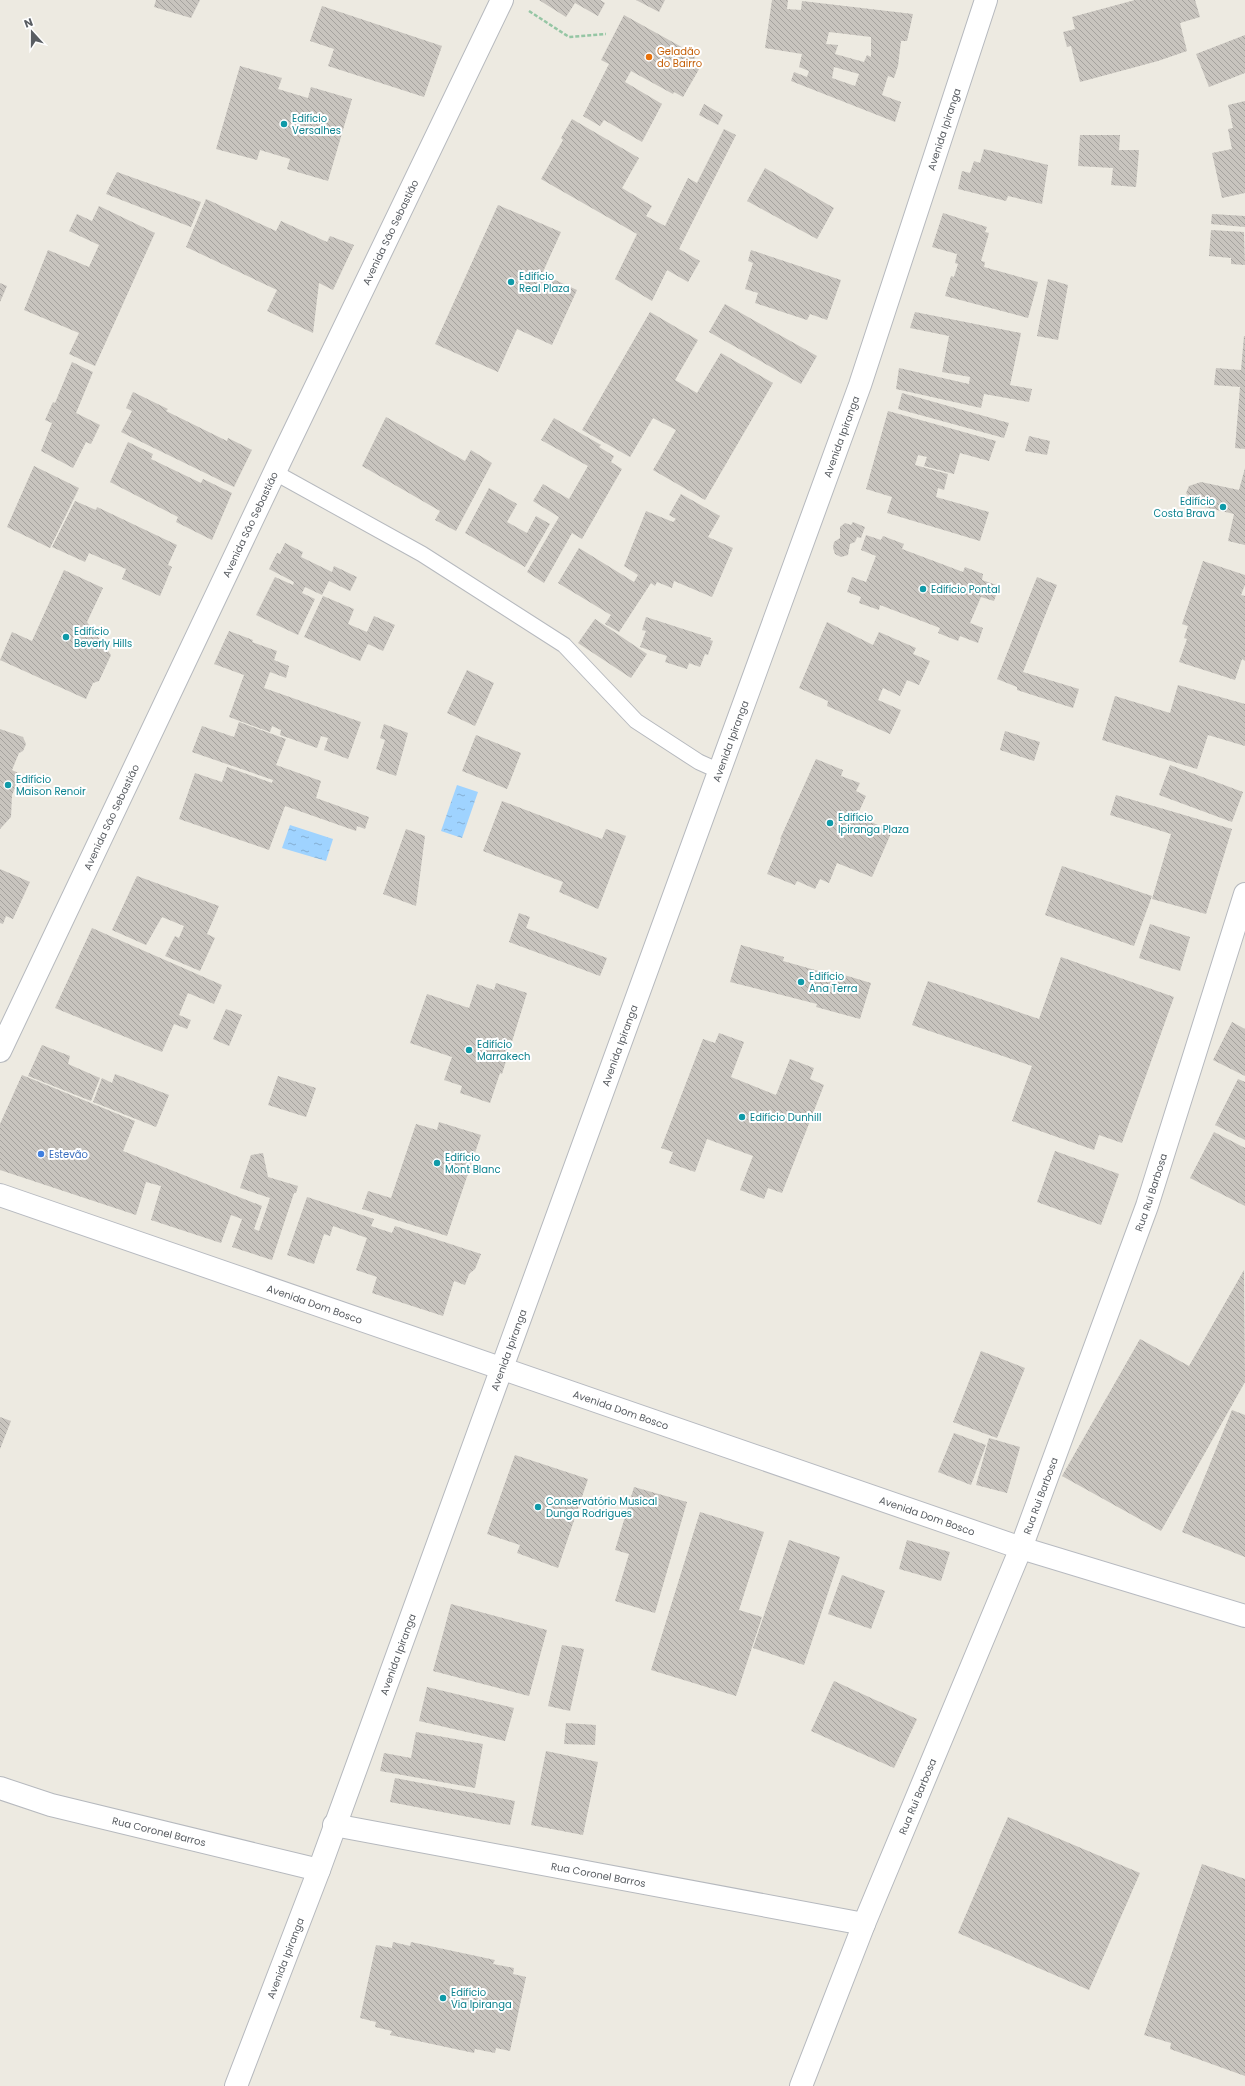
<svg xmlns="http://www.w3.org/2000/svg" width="1245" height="2086" viewBox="0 0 1245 2086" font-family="Poppins,sans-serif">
  <defs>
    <pattern id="water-ripples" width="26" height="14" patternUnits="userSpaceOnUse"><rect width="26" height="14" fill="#9fd3ff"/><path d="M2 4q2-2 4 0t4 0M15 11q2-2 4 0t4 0" fill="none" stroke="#85aed2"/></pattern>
    <pattern id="building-back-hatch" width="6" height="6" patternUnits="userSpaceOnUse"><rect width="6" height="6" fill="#c8c4be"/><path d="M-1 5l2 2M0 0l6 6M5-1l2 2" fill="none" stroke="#a5a29e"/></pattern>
  </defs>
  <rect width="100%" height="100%" fill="#edeae1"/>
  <g fill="url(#water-ripples)">
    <polygon points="457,785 478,792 462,838 441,831"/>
    <polygon points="290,825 333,839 326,861 282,848"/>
  </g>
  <g fill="url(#building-back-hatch)" fill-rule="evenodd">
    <polygon points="156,0 200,0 191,18 154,7"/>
    <polygon points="539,0 600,0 605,3 598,16 575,3 566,17"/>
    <polygon points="636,0 665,0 659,12"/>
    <path d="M772 0H788L787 9 801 10 802 1 913 14 907 41H901L898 66 894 78 888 76 882 95 901 102 895 122 791 81 794 72 807 77 809 71 799 67 802 54 765 48ZM829 32 871 37V57L867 55 864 62 835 54 838 45 826 44ZM834 67 859 74 855 86 832 78Z"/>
    <polygon points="1135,0 1195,0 1200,17 1180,23 1187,51 1158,61 1080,82 1071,46 1067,47 1063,32 1075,29 1072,17"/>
    <polygon points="322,6 442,46 424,97 328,66 334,49 310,41"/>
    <polygon points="624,15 696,55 694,59 702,64 683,97 674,92 673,94 631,71 625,82 662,104 642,142 604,120 600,126 583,116 609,64 601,60"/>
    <polygon points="1245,35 1245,73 1209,87 1196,54"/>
    <polygon points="240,66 282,78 278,89 308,98 311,87 352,99 328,181 287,169 290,159 260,150 257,160 216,149"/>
    <polygon points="1245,101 1245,193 1222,198 1212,153 1232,149 1228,129 1233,128 1228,105"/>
    <polygon points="704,104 723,115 718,125 699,115"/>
    <polygon points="572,119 639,158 622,188 652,206 646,216 665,226 688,178 697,183 724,129 736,135 679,249 700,261 688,282 667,270 652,301 615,279 637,234 541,179 563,140 561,138"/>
    <polygon points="1080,135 1120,135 1119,150 1139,150 1136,187 1111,185 1113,168 1078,166"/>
    <polygon points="984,149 1048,165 1042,204 1008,196 1006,201 958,189 962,171 970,173 974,161 980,163"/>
    <polygon points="765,168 834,208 817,239 747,201"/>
    <polygon points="117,172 201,202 191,227 106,194"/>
    <polygon points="206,199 276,231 281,221 327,242 330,236 354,245 333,290 319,283 313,333 267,311 277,290 186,247"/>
    <polygon points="498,205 561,232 542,274 577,290 552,345 517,329 498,372 435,344"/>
    <polygon points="99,206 155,233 95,366 69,354 79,333 24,310 48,250 89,267 99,245 69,231 77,214 92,221"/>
    <polygon points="943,213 987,227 985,232 989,233 981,261 985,262 984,267 1038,282 1028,318 945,296 951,276 954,277 958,264 955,263 957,254 932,247"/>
    <polygon points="1212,214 1245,216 1245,227 1211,224"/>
    <polygon points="1211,230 1244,232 1245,265 1231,264 1231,258 1209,256"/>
    <polygon points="751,250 841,280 827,320 810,314 807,320 755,303 758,293 745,289 753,263 748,261"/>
    <polygon points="1048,279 1068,285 1058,340 1037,336"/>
    <polygon points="0,283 7,286 0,302"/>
    <polygon points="725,304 817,356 801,384 709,332"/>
    <polygon points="650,312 698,340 675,380 697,393 721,353 773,383 705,500 653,470 676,430 653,418 630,457 582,430"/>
    <polygon points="915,312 1021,333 1010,385 1032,389 1029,402 984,394 981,408 896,389 899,368 969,384 970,377 942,372 949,336 910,328"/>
    <polygon points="1244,336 1245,336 1245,449 1235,448 1240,387 1214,385 1216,368 1241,370"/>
    <polygon points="72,362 93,372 76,413 100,425 91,444 86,442 73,468 41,451 52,423 45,420 53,402 55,403"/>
    <polygon points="133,392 168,409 166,411 227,441 228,438 252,450 234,487 121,432 132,411 126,408"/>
    <polygon points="902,393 1009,423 1004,438 898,409"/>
    <polygon points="888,411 996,441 989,461 960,453 954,474 924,466 927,457 918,455 915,465 948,474 944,490 938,488 936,497 989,512 980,541 887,513 892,497 866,489"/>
    <polygon points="386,417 465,461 471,450 492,463 456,531 435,520 440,511 362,466"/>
    <polygon points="554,418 601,445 599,447 614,456 611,462 622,469 582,539 572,533 544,583 527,572 559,517 533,501 543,484 569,499 588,466 541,440"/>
    <polygon points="1029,436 1050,441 1047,455 1025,451"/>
    <polygon points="128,442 153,454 151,459 201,483 203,479 232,493 212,540 176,522 178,517 110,482"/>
    <polygon points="34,466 79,488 50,548 7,527"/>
    <polygon points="1245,468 1245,545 1228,541 1234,514 1196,505 1186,493 1189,486 1201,482 1239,490"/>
    <polygon points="489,488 517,504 507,522 527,533 536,516 550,524 525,567 465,533"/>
    <polygon points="681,494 720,516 708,537 733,548 712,597 674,581 672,588 657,582 655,586 651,583 619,632 605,624 611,615 558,583 579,548 634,582 638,575 624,566 646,511 673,522 676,519 669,515"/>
    <polygon points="75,501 96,510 97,507 177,545 168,565 172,567 160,596 122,579 126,569 89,553 85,562 52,547"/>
    <polygon points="853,522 865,527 861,538 857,537 855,542 850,544 848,555 841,557 835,554 833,548 834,542 840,538 840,527 845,523 851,525"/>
    <polygon points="866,535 881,540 883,536 904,544 902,549 963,572 965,567 983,574 982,580 999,586 994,601 981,597 970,623 983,628 978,643 960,636 958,641 938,633 940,628 880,605 879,610 859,603 861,597 847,592 852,577 866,582 876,556 861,550"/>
    <polygon points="285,543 303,552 301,557 332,572 334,566 357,577 350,591 329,581 322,595 305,587 302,593 315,599 298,635 256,615 275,577 293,585 294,582 269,569 277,553 280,554"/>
    <polygon points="1203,561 1245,575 1245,585 1241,595 1245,596 1245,661 1242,659 1235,680 1179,662 1187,639 1184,638 1188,626 1182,624"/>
    <polygon points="64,570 103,588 87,622 111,655 99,681 93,683 86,699 0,660 12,632 32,641"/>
    <polygon points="1037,577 1057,585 1023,672 1079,689 1073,708 1017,690 1017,687 997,679"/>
    <polygon points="323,596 354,609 348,624 367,632 374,616 395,625 383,651 368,644 360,661 304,637"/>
    <polygon points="646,617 711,638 710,640 713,641 708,655 705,654 700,667 689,663 687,669 665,662 667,656 640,647 646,631 642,630"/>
    <polygon points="595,619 647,654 631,678 578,643"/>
    <polygon points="827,622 873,645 879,632 916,648 913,654 930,661 919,685 907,680 900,696 883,688 878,700 901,710 890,734 827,706 828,701 799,688"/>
    <polygon points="229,631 253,640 252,642 277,651 274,660 289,666 286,678 270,672 264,688 361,722 348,759 324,750 328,738 321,736 317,748 280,735 281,730 272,726 270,732 229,717 244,675 214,664"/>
    <polygon points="467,670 494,683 475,726 447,713"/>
    <polygon points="1178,685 1245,704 1245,746 1208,735 1197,769 1102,740 1115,696 1170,713"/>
    <polygon points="239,722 286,739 276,765 321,781 316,798 369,817 365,829 357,826 356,831 285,806 269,850 179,819 195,773 222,782 227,767 272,783 273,780 192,752 202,726 234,737"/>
    <polygon points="384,724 408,733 396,776 376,769 385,740 380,738"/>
    <polygon points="0,729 23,737 26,744 23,751 19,753 12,770 18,773 20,776 12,795 11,817 0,829"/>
    <polygon points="1005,731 1040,742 1034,761 1000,750"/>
    <polygon points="476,735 521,753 507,789 462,771"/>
    <polygon points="816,759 843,770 841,776 860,783 856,791 866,796 857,816 892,831 872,877 837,863 829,883 820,879 815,889 797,881 795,885 767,874 781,840 780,839"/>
    <polygon points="1170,765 1243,792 1232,822 1159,795"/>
    <polygon points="1116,795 1232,829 1206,914 1152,899 1171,834 1110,815"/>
    <polygon points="502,801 602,839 606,829 626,836 598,909 559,892 563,882 483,851"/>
    <polygon points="406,829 425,836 416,906 383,894"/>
    <polygon points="1062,866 1152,896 1134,946 1045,915"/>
    <polygon points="0,869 30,882 13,919 6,916 3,924 0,923"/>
    <polygon points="137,876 219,906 207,934 215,938 200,971 165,956 175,936 179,938 184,926 162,917 146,945 112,930"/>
    <polygon points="519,913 530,917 526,928 607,958 600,976 509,942"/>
    <polygon points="1150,924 1190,937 1180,971 1139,958"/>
    <polygon points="92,928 222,985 214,1004 188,993 179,1015 191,1020 187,1029 174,1024 162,1052 55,1008"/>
    <polygon points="741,945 784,957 783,961 833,975 834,972 871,983 860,1019 816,1007 817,1004 730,982"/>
    <polygon points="1061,957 1174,997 1122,1143 1099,1135 1094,1150 1012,1121 1032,1066 912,1025 928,981 1039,1019"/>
    <polygon points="496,983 527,993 502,1074 500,1073 490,1103 460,1093 462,1086 444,1080 452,1057 410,1043 427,994 469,1008 477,984 494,990"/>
    <polygon points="226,1009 242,1015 229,1046 213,1039"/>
    <polygon points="1232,1022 1245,1029 1245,1076 1213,1060"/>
    <polygon points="719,1033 744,1042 731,1077 776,1095 790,1059 814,1068 810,1079 824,1085 782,1193 768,1188 764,1199 740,1190 753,1156 707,1139 695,1172 669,1163 673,1152 661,1148 703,1039 715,1043"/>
    <polygon points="42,1045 70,1056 68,1064 100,1078 91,1101 28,1076"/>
    <polygon points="115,1074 169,1095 156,1127 93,1102 102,1078 112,1083"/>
    <polygon points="22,1075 135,1121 123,1151 262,1206 254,1229 259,1231 270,1198 240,1188 251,1155 263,1153 268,1177 298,1186 296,1193 294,1193 272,1260 232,1247 242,1219 231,1215 221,1243 151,1220 161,1186 146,1182 136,1215 0,1170 0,1124"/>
    <polygon points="278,1076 316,1088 306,1117 268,1105"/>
    <polygon points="1238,1079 1245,1082 1245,1140 1215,1125"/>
    <polygon points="439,1122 481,1135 447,1236 362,1209 368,1191 391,1198 416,1124 437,1130"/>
    <polygon points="1214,1132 1245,1148 1245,1206 1190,1178"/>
    <polygon points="1055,1151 1119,1174 1101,1225 1037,1202"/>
    <polygon points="307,1197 374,1219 371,1226 392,1233 395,1226 481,1254 475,1269 469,1274 465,1285 454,1281 443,1316 372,1293 377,1277 356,1270 367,1238 333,1226 330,1236 324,1234 314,1264 287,1255"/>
    <polygon points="1244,1270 1245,1382 1161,1531 1062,1476 1140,1339 1189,1366"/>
    <polygon points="981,1351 1025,1368 997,1438 953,1422"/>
    <polygon points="1232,1410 1245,1415 1245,1557 1182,1532"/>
    <polygon points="0,1417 11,1421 0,1449"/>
    <polygon points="954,1433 986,1445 971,1485 938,1472"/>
    <polygon points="989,1438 1020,1447 1007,1493 976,1485"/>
    <polygon points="515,1455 588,1479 558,1568 517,1553 520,1545 487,1534"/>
    <polygon points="634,1487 687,1502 655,1613 615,1601 629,1554 615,1550"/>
    <polygon points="700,1512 764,1532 739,1610 762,1617 736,1696 651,1670"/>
    <polygon points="789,1540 840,1557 804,1665 753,1648"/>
    <polygon points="907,1540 950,1552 941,1581 899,1569"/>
    <polygon points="842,1575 885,1591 871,1629 828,1614"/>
    <polygon points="451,1604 547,1630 529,1696 433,1671"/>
    <polygon points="562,1645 584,1649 570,1711 548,1706"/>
    <polygon points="834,1681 917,1719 894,1768 811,1731"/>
    <polygon points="427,1687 514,1708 505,1741 419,1721"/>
    <polygon points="566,1723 596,1725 595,1745 564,1744"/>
    <polygon points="416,1732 483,1744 475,1788 380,1771 384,1753 411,1758"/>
    <polygon points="546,1751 598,1762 583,1835 531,1825"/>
    <polygon points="395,1778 515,1801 510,1825 390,1802"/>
    <polygon points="1008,1817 1140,1873 1089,1990 958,1933"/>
    <polygon points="1202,1864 1245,1879 1245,2076 1170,2049 1171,2043 1144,2035"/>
    <polygon points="393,1942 410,1946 411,1942 495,1960 493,1964 514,1968 513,1974 526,1977 510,2051 496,2048 495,2053 475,2049 474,2053 390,2035 392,2031 375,2027 376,2022 360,2018 376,1945 392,1948"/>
  </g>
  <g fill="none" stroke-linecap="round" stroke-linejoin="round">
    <g stroke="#b6b9be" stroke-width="17">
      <polyline id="service" points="274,472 422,554 564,645 636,721 699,762 719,771"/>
    </g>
    <g stroke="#b6b9be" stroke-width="24">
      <g id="minor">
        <path id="s1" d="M0 1788 51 1805 319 1870"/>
        <path id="s2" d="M334 1825 864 1924"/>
        <path id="s3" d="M801 2086 864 1924 1021 1548 1147 1206 1245 894"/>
      </g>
    </g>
    <g stroke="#b6b9be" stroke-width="24">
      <g id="tertiary">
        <path id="s4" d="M0 1051 281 459 502 0"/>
        <path id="s5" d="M236 2086 319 1870 860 385 986 0"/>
      </g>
    </g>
    <g stroke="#b7bac0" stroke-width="24">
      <g id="secondary">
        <path id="s6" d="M0 1195 1021 1548 1245 1616"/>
      </g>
    </g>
    <polyline stroke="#95c6a4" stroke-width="2.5" stroke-dasharray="4 2" stroke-linecap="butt" points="529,11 569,37 606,34"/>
    <use href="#service" stroke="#fff" stroke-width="15"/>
    <use href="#minor" stroke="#fff" stroke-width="22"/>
    <use href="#tertiary" stroke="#fff" stroke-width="22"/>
    <use href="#secondary" stroke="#fff" stroke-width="22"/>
  </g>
  <circle fill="#e8710a" stroke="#fff" stroke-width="1.5" cx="649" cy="57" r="4"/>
  <g fill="#0f9aa8" stroke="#fff" stroke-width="1.5">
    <circle cx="284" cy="124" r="4"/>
    <circle cx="511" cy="282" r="4"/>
    <circle cx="1223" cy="507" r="4"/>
    <circle cx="923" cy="589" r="4"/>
    <circle cx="66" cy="637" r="4"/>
    <circle cx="8" cy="785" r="4"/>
    <circle cx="830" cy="823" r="4"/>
    <circle cx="801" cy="982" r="4"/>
    <circle cx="469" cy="1050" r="4"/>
    <circle cx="742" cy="1117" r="4"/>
    <circle cx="437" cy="1163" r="4"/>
    <circle cx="538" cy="1507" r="4"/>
    <circle cx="443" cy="1998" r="4"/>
  </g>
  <circle fill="#3f7fe0" stroke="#fff" stroke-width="1.5" cx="41" cy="1154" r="4"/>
  <g text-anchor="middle" stroke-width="4" stroke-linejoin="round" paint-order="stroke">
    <g font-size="10" fill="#c56008" stroke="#fff" text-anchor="start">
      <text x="657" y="55">Geladão<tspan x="657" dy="12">do Bairro</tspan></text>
    </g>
    <g font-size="10" fill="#0d838f" stroke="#fff" text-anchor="start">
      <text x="292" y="122">Edifício<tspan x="292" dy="12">Versalhes</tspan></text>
      <text x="519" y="280">Edifício<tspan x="519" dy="12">Real Plaza</tspan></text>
      <text x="1215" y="505" text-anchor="end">Edifício<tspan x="1215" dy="12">Costa Brava</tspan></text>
      <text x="931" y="593">Edifício Pontal</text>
      <text x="74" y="635">Edifício<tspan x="74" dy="12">Beverly Hills</tspan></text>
      <text x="16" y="783">Edifício<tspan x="16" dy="12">Maison Renoir</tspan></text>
      <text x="838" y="821">Edifício<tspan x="838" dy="12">Ipiranga Plaza</tspan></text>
      <text x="809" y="980">Edifício<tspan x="809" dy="12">Ana Terra</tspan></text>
      <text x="477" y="1048">Edifício<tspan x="477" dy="12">Marrakech</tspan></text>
      <text x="750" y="1121">Edifício Dunhill</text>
      <text x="445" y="1161">Edifício<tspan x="445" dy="12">Mont Blanc</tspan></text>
      <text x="546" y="1505">Conservatório Musical<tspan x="546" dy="12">Dunga Rodrigues</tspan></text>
      <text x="451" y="1996">Edifício<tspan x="451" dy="12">Via Ipiranga</tspan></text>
    </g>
    <g font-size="10" fill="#595d62" stroke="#fff">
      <text dy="4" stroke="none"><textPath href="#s5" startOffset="2081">Avenida Ipiranga</textPath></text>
      <text dy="4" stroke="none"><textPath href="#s4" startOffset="907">Avenida São Sebastião</textPath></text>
      <text dy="4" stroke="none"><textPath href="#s5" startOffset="1757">Avenida Ipiranga</textPath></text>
      <text dy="4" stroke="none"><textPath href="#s4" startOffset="583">Avenida São Sebastião</textPath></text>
      <text dy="4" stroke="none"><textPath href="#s5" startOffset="1433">Avenida Ipiranga</textPath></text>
      <text dy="4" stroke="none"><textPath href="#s4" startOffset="259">Avenida São Sebastião</textPath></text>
      <text dy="4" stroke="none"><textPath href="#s5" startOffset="1109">Avenida Ipiranga</textPath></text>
      <text dy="4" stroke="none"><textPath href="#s3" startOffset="960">Rua Rui Barbosa</textPath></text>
      <text dy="4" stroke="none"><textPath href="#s6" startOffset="333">Avenida Dom Bosco</textPath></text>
      <text dy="4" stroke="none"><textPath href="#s5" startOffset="785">Avenida Ipiranga</textPath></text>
      <text dy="4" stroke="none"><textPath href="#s6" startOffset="657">Avenida Dom Bosco</textPath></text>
      <text dy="4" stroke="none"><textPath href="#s3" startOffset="637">Rua Rui Barbosa</textPath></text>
      <text dy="4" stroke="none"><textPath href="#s6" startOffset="981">Avenida Dom Bosco</textPath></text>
      <text dy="4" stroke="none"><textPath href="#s5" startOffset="461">Avenida Ipiranga</textPath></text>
      <text dy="4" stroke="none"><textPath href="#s3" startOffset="312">Rua Rui Barbosa</textPath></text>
      <text dy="4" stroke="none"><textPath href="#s1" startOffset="165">Rua Coronel Barros</textPath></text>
      <text dy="4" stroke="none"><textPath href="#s2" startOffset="269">Rua Coronel Barros</textPath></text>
      <text dy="4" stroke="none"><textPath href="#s5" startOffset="137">Avenida Ipiranga</textPath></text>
    </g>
    <g font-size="10" fill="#366cbe" stroke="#fff" text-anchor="start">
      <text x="49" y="1158">Estevão</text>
    </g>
  </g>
  <g transform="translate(32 32) rotate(339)" stroke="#ffffff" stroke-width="3" paint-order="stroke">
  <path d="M0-3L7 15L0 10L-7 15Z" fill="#595d62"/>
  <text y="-6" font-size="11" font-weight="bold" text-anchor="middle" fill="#595d62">N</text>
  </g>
</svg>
